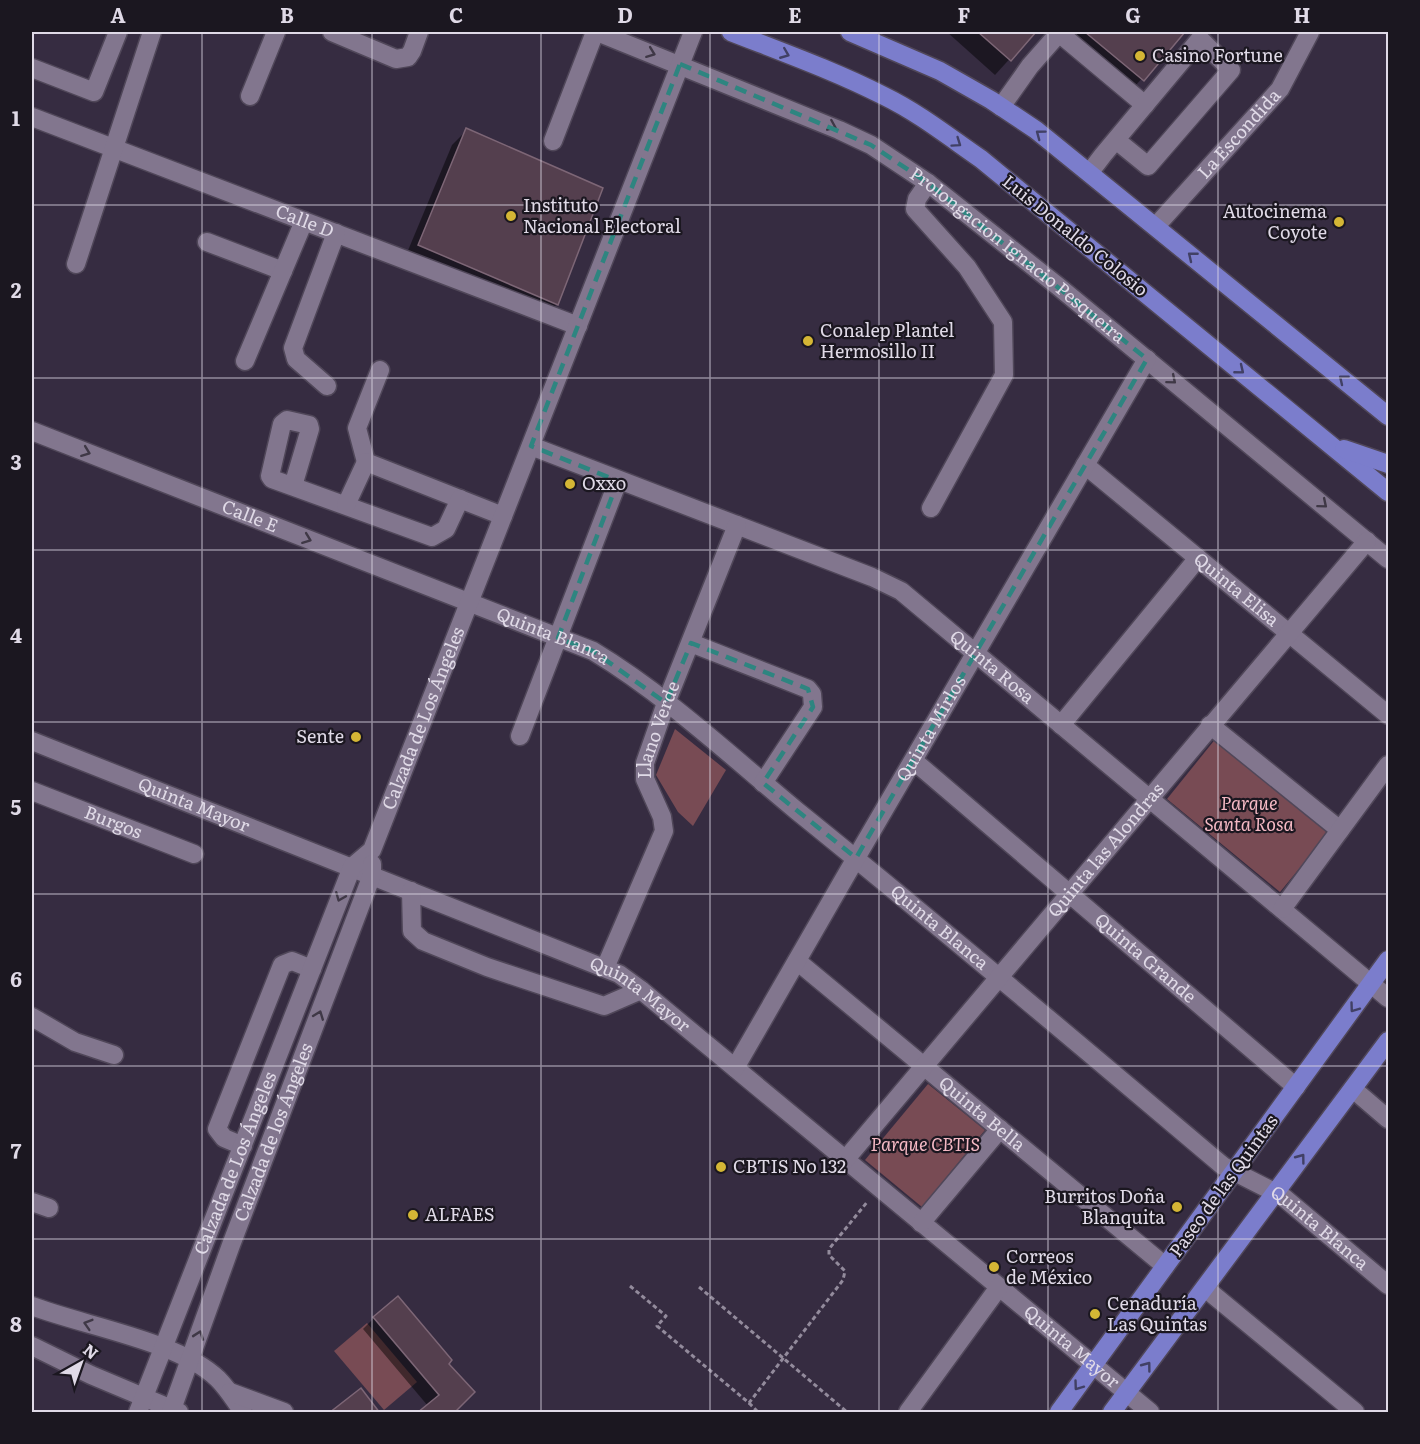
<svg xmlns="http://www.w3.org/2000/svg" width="1420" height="1444" viewBox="0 0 1420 1444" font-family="Literata,serif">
  <rect width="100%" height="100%" fill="#362c41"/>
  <g fill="#784b54">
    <polygon points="675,729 726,770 693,826 678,812 656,775"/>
    <polygon points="1217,737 1331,830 1280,892 1167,799"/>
    <polygon points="928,1084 985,1130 922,1207 865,1160"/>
    <polygon points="367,1323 417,1382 384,1410 334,1351"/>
  </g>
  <g fill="#0007">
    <polygon points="947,32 1034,32 995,75"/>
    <polygon points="1053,32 1183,32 1128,94"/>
    <polygon points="467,130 557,304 542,319 404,260 452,145"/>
    <polygon points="374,1318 447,1364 473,1392 428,1406 363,1329"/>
  </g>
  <g fill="#543f4e" stroke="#7d6676" stroke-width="1.5">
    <polygon points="978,32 1036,32 1011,61"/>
    <polygon points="1085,32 1185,32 1144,81"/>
    <polygon points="466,128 603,188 558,305 418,245"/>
    <polygon points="398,1296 452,1360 449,1364 475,1392 454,1413 417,1413 439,1395 373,1317"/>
    <polygon points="361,1388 380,1413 329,1413"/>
  </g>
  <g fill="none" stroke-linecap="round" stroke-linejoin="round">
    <g stroke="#504759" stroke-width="21">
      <g id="minor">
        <polyline points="332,32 396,59 408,57 412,51 419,32"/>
        <path id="s1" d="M597 32 839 130 871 145 928 183 1059 287 1388 559"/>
        <polyline points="32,68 94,92 118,32"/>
        <polyline points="250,96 276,32"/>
        <polyline points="1001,107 1030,66 1059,33 1145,105"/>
        <path id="s2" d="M32 117 578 326"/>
        <polyline points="553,141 595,32"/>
        <polyline points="1090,172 1103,155 1200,39 1231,70 1148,166 1116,140"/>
        <polyline points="928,183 917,199 915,209 967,267 1003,322 1004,375 931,508"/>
        <path id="s3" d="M1156 226 1280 89 1310 32"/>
        <polyline points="207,242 283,271"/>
        <polyline points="76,264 152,32"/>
        <polyline points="245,361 304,221"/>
        <polyline points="380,370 357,428 366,462 503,516"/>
        <polyline points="327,386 296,359 293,348 336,233"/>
        <path id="s4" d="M32 431 593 651C666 695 732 757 797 811 941 927 1082 1047 1223 1166L1282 1196 1388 1285"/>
        <path id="s5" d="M531 446 872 577 901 591 1388 998"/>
        <path id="s6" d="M1085 465 1388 715"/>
        <polyline points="293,486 310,429 309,425 287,420 282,424 270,476 272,479 432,537 446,529 460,499"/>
        <polyline points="346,505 366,462"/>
        <polyline points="691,643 808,689 812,694 813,707 763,783"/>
        <polyline points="1061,725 1198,558"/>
        <polyline points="1210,725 1340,830"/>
        <polyline points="520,736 618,481"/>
        <path id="s7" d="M32 741 619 974 641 990 1150 1412"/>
        <path id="s8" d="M914 761 1296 1087"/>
        <path id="s9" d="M32 791 194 854"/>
        <polyline points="411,891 412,931 423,941 487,967 604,1006 641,990"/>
        <polyline points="1282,909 1388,765"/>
        <path id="s10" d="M797 961 1165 1266"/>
        <path id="s11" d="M605 968 664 831 662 817 645 779V763L666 703 737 525"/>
        <polyline points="32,1017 75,1042 114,1055"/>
        <path id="s12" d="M735 1068 856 858 1147 359"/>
        <polyline points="1353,1089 1388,1119"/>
        <polyline points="243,1146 224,1138 217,1129 282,965 292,961 312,969"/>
        <path id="s13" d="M845 1160 1367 541"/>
        <polyline points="32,1202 49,1208"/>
        <polyline points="921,1223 1000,1129"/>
        <polyline points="1205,1288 1355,1412"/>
        <path d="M32 1306C84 1326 179 1341 218 1379 228 1389 235 1401 243 1412"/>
        <polyline points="32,1346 91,1375 179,1412"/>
        <polyline points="230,1392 284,1412"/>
        <path id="s14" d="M138 1412 352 867 372 850 693 32"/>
        <path id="s15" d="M171 1412 231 1245 372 875V864"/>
        <polyline points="908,1412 999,1287"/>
      </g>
    </g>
    <g stroke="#504759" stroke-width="21">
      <g id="major">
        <path d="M731 32C782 52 835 71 884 96 919 113 949 137 981 159L1388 492"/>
        <polyline points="850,32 940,71 991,100 1036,130 1388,416"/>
        <polyline points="1344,449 1388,464"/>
        <polyline points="1059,1412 1388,960"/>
        <polyline points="1112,1412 1388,1041"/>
      </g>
    </g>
    <g stroke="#938b9c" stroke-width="3" stroke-dasharray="4.5 3" stroke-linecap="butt">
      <polyline points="630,1286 666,1316 657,1326 749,1403 843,1280 845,1271 829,1255 829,1249 868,1201"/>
      <polyline points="699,1287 847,1412"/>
      <polyline points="749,1403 758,1412"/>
    </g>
    <use href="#minor" stroke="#82768e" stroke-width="18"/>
    <use href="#major" stroke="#7b7dcc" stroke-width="18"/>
  </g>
  <defs><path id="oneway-chevron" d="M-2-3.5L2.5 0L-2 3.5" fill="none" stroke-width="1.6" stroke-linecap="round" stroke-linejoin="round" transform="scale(1.5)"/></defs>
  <g stroke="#3f3846">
    <use href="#oneway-chevron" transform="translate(651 53) rotate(21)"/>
    <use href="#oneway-chevron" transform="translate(832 126) rotate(23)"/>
    <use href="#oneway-chevron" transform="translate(1172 380) rotate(40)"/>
    <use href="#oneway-chevron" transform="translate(86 452) rotate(21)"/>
    <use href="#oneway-chevron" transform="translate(1323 504) rotate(40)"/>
    <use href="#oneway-chevron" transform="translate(307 539) rotate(21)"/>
    <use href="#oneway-chevron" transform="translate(340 897) rotate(112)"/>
    <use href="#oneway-chevron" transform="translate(319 1015) rotate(-69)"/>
    <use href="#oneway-chevron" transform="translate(88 1324) rotate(-163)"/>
    <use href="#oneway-chevron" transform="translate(199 1335) rotate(-71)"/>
  </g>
  <g stroke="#414065">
    <use href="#oneway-chevron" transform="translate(785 54) rotate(22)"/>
    <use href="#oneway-chevron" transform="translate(1040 134) rotate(-143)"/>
    <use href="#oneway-chevron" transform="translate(957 143) rotate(35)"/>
    <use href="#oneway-chevron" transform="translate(1192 256) rotate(-141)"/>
    <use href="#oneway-chevron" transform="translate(1240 370) rotate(39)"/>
    <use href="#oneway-chevron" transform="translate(1343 379) rotate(-141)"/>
    <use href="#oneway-chevron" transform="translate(1354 1008) rotate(126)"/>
    <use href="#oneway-chevron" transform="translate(1301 1158) rotate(-53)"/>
    <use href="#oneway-chevron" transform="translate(1147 1366) rotate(-53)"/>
    <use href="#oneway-chevron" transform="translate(1078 1386) rotate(126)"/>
  </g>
  <path fill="none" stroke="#2e8580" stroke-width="4.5" stroke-dasharray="12 8" stroke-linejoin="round" d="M680 64 871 145 928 183 1147 359 856 858 763 783 813 707 808 689 691 643 666 703 593 651 558 638 618 481 531 446Z"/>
  <path fill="none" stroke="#e0dae7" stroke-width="1.5" stroke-opacity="0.55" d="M202 32V1412M372 32V1412M541 32V1412M710 32V1412M879 32V1412M1048 32V1412M1218 32V1412M32 205H1388M32 378H1388M32 550H1388M32 722H1388M32 894H1388M32 1066H1388M32 1239H1388"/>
  <g fill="#d4b635" stroke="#1b1720" stroke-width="2">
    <circle cx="1140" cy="56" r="6"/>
    <circle cx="511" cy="216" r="6"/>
    <circle cx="1339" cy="222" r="6"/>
    <circle cx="808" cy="341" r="6"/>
    <circle cx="570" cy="484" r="6"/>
    <circle cx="356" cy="737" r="6"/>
    <circle cx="721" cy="1167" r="6"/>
    <circle cx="1177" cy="1207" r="6"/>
    <circle cx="413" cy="1215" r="6"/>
    <circle cx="994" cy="1267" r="6"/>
    <circle cx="1095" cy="1314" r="6"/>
  </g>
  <g text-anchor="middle" stroke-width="4.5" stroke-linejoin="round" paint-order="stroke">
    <g font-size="18" fill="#e0dae7" stroke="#1b1720" text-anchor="start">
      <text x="1152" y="62">Casino Fortune</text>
      <text x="523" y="212">Instituto<tspan x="523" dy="21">Nacional Electoral</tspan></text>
      <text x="1327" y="218" text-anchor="end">Autocinema<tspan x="1327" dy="21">Coyote</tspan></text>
      <text x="820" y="337">Conalep Plantel<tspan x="820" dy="21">Hermosillo II</tspan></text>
      <text x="582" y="490">Oxxo</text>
      <text x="344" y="743" text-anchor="end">Sente</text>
      <text x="733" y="1173">CBTIS No 132</text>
      <text x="1165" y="1203" text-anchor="end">Burritos Doña<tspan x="1165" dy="21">Blanquita</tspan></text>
      <text x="425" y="1221">ALFAES</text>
      <text x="1006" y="1263">Correos<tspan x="1006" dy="21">de México</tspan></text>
      <text x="1107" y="1310">Cenaduría<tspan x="1107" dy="21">Las Quintas</tspan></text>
    </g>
    <g font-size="18" fill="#e0dae7" stroke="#1b1720">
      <text dy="6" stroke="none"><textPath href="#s3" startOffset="124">La Escondida</textPath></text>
      <text dy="6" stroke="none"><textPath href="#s2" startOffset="292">Calle D</textPath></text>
      <text transform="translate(1075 236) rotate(39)" y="6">Luis Donaldo Colosio</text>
      <text dy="6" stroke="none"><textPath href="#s1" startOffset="480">Prolongacion Ignacio Pesqueira</textPath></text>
      <text dy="6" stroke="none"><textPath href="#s4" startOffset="234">Calle E</textPath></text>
      <text dy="6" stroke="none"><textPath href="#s6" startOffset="196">Quinta Elisa</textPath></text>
      <text dy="6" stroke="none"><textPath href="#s4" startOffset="560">Quinta Blanca</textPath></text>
      <text dy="6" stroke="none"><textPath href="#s5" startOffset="516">Quinta Rosa</textPath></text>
      <text dy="6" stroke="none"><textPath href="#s14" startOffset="753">Calzada de Los Ángeles</textPath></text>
      <text dy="6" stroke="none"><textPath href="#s12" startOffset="392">Quinta Mirlos</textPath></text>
      <text dy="6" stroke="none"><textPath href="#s11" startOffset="256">Llano Verde</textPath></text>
      <text dy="6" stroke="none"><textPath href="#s7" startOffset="174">Quinta Mayor</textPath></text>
      <text dy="6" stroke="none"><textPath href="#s9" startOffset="87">Burgos</textPath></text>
      <text dy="6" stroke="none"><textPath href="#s13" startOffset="405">Quinta las Alondras</textPath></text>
      <text dy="6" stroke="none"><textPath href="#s4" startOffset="1046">Quinta Blanca</textPath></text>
      <text dy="6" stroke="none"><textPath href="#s8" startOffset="304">Quinta Grande</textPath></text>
      <text dy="6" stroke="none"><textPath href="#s7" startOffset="660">Quinta Mayor</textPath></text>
      <text dy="6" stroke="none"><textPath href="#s10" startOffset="240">Quinta Bella</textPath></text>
      <text dy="6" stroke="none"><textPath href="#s15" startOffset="298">Calzada de los Ángeles</textPath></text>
      <text dy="6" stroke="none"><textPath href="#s14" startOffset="267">Calzada de Los Ángeles</textPath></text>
      <text transform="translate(1224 1186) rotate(-54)" y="6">Paseo de las Quintas</text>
      <text dy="6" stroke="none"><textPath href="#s4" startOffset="1532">Quinta Blanca</textPath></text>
      <text dy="6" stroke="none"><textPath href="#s7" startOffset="1218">Quinta Mayor</textPath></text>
    </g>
    <g font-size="18" font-style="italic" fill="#f5b9c4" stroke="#1b1720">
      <text x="1249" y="810">Parque<tspan x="1249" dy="21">Santa Rosa</tspan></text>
      <text x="925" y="1151">Parque CBTIS</text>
    </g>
  </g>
  <rect width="1420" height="1444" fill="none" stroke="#1b1720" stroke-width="66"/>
  <g transform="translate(81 1363) rotate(40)" stroke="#1b1720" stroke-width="4.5" paint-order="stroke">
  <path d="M0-4.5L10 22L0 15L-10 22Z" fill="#e0dae7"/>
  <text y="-9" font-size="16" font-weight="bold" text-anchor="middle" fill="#e0dae7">N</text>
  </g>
  <rect x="33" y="33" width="1354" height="1378" fill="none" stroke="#e0dae7" stroke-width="2"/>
  <g font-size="20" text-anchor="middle" font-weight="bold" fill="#e0dae7">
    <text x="118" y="23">A</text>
    <text x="287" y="23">B</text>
    <text x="456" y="23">C</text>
    <text x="625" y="23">D</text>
    <text x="795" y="23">E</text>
    <text x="964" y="23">F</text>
    <text x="1133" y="23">G</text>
    <text x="1302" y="23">H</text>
    <text x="16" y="126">1</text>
    <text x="16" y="298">2</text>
    <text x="16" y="470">3</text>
    <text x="16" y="643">4</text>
    <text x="16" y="815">5</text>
    <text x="16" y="987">6</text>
    <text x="16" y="1159">7</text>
    <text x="16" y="1332">8</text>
  </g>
</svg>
